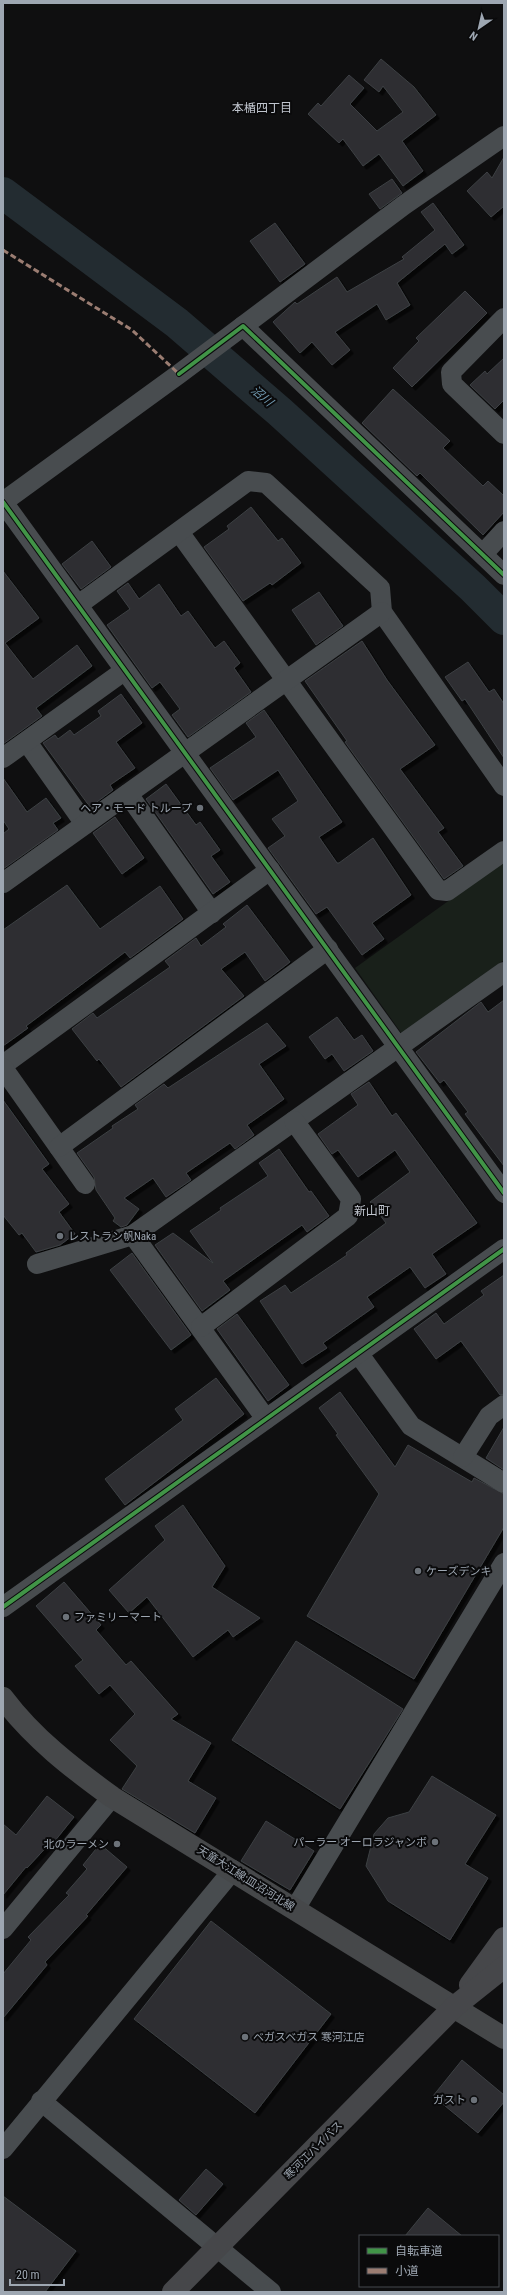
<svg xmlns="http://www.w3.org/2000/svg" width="507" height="2295" viewBox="0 0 507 2295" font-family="'Roboto Condensed','Noto Sans JP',sans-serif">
  <defs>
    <filter id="shadow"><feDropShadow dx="3.5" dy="3.5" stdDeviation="0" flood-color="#0009"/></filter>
  </defs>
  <rect width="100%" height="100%" fill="#0f0f10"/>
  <polygon fill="#19201a" points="504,861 504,960 402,1034 355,968"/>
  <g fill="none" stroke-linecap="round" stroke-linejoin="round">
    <polyline stroke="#232c31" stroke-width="32" points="3,193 177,323 280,412 473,588 504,619"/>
  </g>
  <g fill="#2d2e30" stroke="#3d4044" filter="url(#shadow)">
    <polygon points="381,59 414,87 436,115 402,141 423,171 403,186 379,154 363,166 343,139 339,143 308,114 318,103 321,106 349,75 364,88 350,104 377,131 403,112 383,86 379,92 364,80"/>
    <polygon points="504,157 504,206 491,217 467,191 487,172 492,178"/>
    <polygon points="392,179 402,193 380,209 369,194"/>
    <polygon points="433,203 464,245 452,254 445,244 397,283 410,305 386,320 377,304 335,332 350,350 332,365 312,342 300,353 273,322 295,302 297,304 337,277 347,292 404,259 402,257 435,230 421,212"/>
    <polygon points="275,223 305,264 280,282 250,241"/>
    <polygon points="465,291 487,313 412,387 393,368 419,341 416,338"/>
    <polygon points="504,358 504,400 495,409 470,385 485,371 487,374"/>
    <polygon points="393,389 450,441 443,448 483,486 488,481 504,496 504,512 483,535 420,473 417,476 362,423"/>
    <polygon points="251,507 278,541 282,538 301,563 272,585 270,583 243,601 204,547 229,529 227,526"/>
    <polygon points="92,541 111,567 81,589 62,564"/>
    <polygon points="3,571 39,618 5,643 33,679 77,645 92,666 36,708 42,716 3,744"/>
    <polygon points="128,583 139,599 159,584 181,616 188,611 215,648 224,641 240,663 234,668 251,692 188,737 172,715 180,709 160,682 152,688 107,625 130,609 117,591"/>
    <polygon points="319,592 343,626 316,645 292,610"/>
    <polygon points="362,641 387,680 435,745 400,769 444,828 438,832 463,866 444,879 345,742 347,741 305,681"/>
    <polygon points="468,662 489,692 494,689 504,704 504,758 465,699 462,701 445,677"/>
    <polygon points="121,694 142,723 116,742 135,768 110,785 113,790 90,807 43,743 55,735 58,739 70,730 74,735 101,716 98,711"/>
    <polygon points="264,710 342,822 319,837 337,863 339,863 373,838 411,895 372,923 384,939 362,955 327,907 316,914 268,848 285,836 272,819 298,801 278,770 233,800 210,768 256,737 246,723"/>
    <polygon points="3,778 27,812 46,798 61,818 53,823 58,830 3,869 3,834 9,829 3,820"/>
    <polygon points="166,784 196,825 200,822 220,850 211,856 230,882 213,894 146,799"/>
    <polygon points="115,817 144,858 122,874 93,833"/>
    <polygon points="67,885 100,929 160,886 183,919 130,958 125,952 26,1026 28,1028 3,1046 3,930"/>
    <polygon points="247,905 290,962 265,981 245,952 221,969 244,996 121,1087 99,1059 97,1061 72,1029 93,1013 97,1018 170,967 165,961 196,938 201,946 226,927 223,924"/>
    <polygon points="504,1000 504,1166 465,1114 468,1112 444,1080 440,1083 416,1052 481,1002 488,1012"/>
    <polygon points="337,1017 354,1040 362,1035 373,1051 344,1071 332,1054 325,1059 309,1037"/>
    <polygon points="267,1023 286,1046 259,1064 284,1099 247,1125 254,1135 235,1149 230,1143 186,1173 191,1180 166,1197 153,1178 124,1198 139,1209 127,1225 121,1227 113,1221 115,1218 96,1190 94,1177 77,1153 113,1128 112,1126 138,1109 135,1105 164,1084 168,1088"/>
    <polygon points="369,1082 392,1116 396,1113 477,1223 432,1254 446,1274 425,1288 410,1267 367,1297 374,1307 323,1343 327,1348 302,1364 260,1301 285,1285 291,1293 347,1255 346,1253 386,1223 370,1202 410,1172 395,1150 358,1177 338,1150 332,1154 318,1134 358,1105 351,1094"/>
    <polygon points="3,1100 49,1164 42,1169 69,1204 59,1212 75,1234 60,1245 36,1252 22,1233 19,1235 3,1215"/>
    <polygon points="279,1149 309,1192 311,1191 329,1216 307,1232 302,1225 223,1281 230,1290 202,1311 155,1245 173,1233 213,1263 190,1231 221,1210 220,1208 268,1176 259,1163"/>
    <polygon points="132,1253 191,1335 171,1350 110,1270"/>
    <polygon points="504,1275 504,1394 500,1395 461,1341 436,1359 414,1329 436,1313 444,1324 484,1295 481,1291"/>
    <polygon points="237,1314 289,1385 268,1401 217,1329"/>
    <polygon points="216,1378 244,1414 125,1505 105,1479 183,1420 175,1409"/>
    <polygon points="340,1392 395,1467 408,1445 472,1482 474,1478 504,1494 504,1527 414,1679 307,1616 379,1494 336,1435 338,1434 319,1408"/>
    <polygon points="504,1427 504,1470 486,1458"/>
    <polygon points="183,1505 225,1566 212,1587 260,1618 233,1637 228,1630 193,1657 147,1597 129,1613 109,1590 165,1540 155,1526"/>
    <polygon points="64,1582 101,1625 96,1630 126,1665 131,1661 178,1714 171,1719 211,1743 188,1781 216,1798 195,1833 122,1789 137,1766 110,1740 135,1714 110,1685 99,1694 75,1666 83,1660 36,1606"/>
    <polygon points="296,1641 403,1709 340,1809 232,1740"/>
    <polygon points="432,1776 496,1815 465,1864 488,1878 450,1940 388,1901 366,1866 374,1834 388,1818 409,1812"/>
    <polygon points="47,1796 74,1817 54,1842 52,1841 27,1868 26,1867 3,1895 3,1824 16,1835"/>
    <polygon points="266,1821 314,1851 290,1890 241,1861"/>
    <polygon points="100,1844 127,1867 86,1915 88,1916 45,1962 47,1965 3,2018 3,1974 31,1940 28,1937 69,1895 66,1893 87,1869 83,1865"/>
    <polygon points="211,1921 331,2014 255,2113 134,2019"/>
    <polygon points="462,2060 504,2095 504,2102 478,2133 433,2096"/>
    <polygon points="206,2169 223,2184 196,2215 179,2200"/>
    <polygon points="3,2196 76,2251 45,2292 3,2292"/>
    <polygon points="428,2208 462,2236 405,2236"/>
  </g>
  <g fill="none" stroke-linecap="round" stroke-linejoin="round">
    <g stroke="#484c4f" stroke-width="20">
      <polyline points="504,318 451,372 452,384 504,434"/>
      <polyline points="243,326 504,575"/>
      <polyline points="3,502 504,1193"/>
      <polyline points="3,502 179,374 404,205 504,136"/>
      <polyline points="179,532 438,890 447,891 504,851"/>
      <polyline points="483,554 504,531"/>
      <polyline points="78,605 248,481 266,483 380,588 382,612 504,786"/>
      <polyline points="27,742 85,824"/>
      <polyline points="3,758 124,671"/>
      <polyline points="128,794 212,913"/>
      <polyline points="3,883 382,612"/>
      <polyline points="3,1065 270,870"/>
      <polyline points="3,1068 85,1184"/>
      <polyline points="59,1147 328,949"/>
      <polyline points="133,1235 266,1419"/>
      <polyline points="37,1264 133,1235 504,972"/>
      <polyline points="201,1327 348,1216 351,1199 294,1121"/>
      <polyline points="358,1353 411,1426 504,1483"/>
      <polyline points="463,1457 489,1416 504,1405"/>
      <polyline points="3,1607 504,1249"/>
      <polyline points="295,1909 504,1563"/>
      <polyline points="3,1929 112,1797"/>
      <polyline points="41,2101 271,2292"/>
      <polyline points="3,2149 233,1870"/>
    </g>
    <path stroke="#46484a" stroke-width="22" d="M3 1698C33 1738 72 1768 112 1797L504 2038"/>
    <g stroke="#46474a" stroke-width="22">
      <polyline points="470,1985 504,1938"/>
      <polyline points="173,2292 454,2007 504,1967"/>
    </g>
    <polyline stroke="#9b7d72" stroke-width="3" stroke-dasharray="6 3" stroke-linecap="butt" points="3,250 132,330 179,374"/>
    <g stroke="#0a0a0b" stroke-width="6">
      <g id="cycleway">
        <polyline points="179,374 243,326 504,575"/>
        <polyline points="3,502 504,1193"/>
        <polyline points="3,1607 504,1249"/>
      </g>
    </g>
    <use href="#cycleway" stroke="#419447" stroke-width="4"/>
  </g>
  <g fill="#6c7279" stroke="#0a0a0b" stroke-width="1.5">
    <circle cx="200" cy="808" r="4"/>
    <circle cx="60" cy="1236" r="4"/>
    <circle cx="418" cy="1571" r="4"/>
    <circle cx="66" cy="1617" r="4"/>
    <circle cx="435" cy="1842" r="4"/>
    <circle cx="117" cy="1844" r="4"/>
    <circle cx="245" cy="2037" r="4"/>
    <circle cx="474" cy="2100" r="4"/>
  </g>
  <g text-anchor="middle" stroke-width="4" stroke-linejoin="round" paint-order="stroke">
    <g font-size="11" fill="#9ea7b2" stroke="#0a0a0b" text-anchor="end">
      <text x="192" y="812">ヘア・モード トループ</text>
      <text x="68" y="1240" text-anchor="start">レストラン帆Naka</text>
      <text x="426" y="1575" text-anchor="start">ケーズデンキ</text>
      <text x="74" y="1621" text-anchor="start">ファミリーマート</text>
      <text x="427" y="1846">パーラー オーロラジャンボ</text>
      <text x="109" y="1848">北のラーメン</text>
      <text x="253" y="2041" text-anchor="start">ベガスベガス 寒河江店</text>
      <text x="466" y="2104">ガスト</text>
    </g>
    <g font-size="11" fill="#9ea7b2" stroke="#0a0a0b">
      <text transform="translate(246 1878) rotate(32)" y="4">天童大江線;皿沼河北線</text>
      <text transform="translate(313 2150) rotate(-45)" y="4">寒河江バイパス</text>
    </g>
    <g font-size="12" fill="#c0c5ce" stroke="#0a0a0b">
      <text x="262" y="112">本楯四丁目</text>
      <text x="372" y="1215">新山町</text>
    </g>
    <g font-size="12" font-style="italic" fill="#719ab1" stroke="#0a0a0b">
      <text transform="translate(262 396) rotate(41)" y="4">沼川</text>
    </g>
  </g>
  <rect width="507" height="2295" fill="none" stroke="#9ea7b2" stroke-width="8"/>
  <rect x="359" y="2235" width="140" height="52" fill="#0a0a0b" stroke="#45494e"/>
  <rect x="367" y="2248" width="20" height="6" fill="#419447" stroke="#45494e"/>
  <text x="395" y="2255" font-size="12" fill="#9ea7b2">自転車道</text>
  <rect x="367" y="2268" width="20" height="6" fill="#9b7d72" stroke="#45494e"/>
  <text x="395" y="2275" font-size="12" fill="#9ea7b2">小道</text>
  <g transform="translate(479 28) rotate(214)" stroke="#0a0a0b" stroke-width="3" paint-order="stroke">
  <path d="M0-3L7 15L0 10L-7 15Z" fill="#9ea7b2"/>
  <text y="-6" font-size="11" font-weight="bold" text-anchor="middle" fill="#9ea7b2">N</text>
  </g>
  <path d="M10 2279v6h54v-6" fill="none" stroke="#9ea7b2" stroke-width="2"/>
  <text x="16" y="2279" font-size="12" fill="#9ea7b2" stroke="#0a0a0b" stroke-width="3" paint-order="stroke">20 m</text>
</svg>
